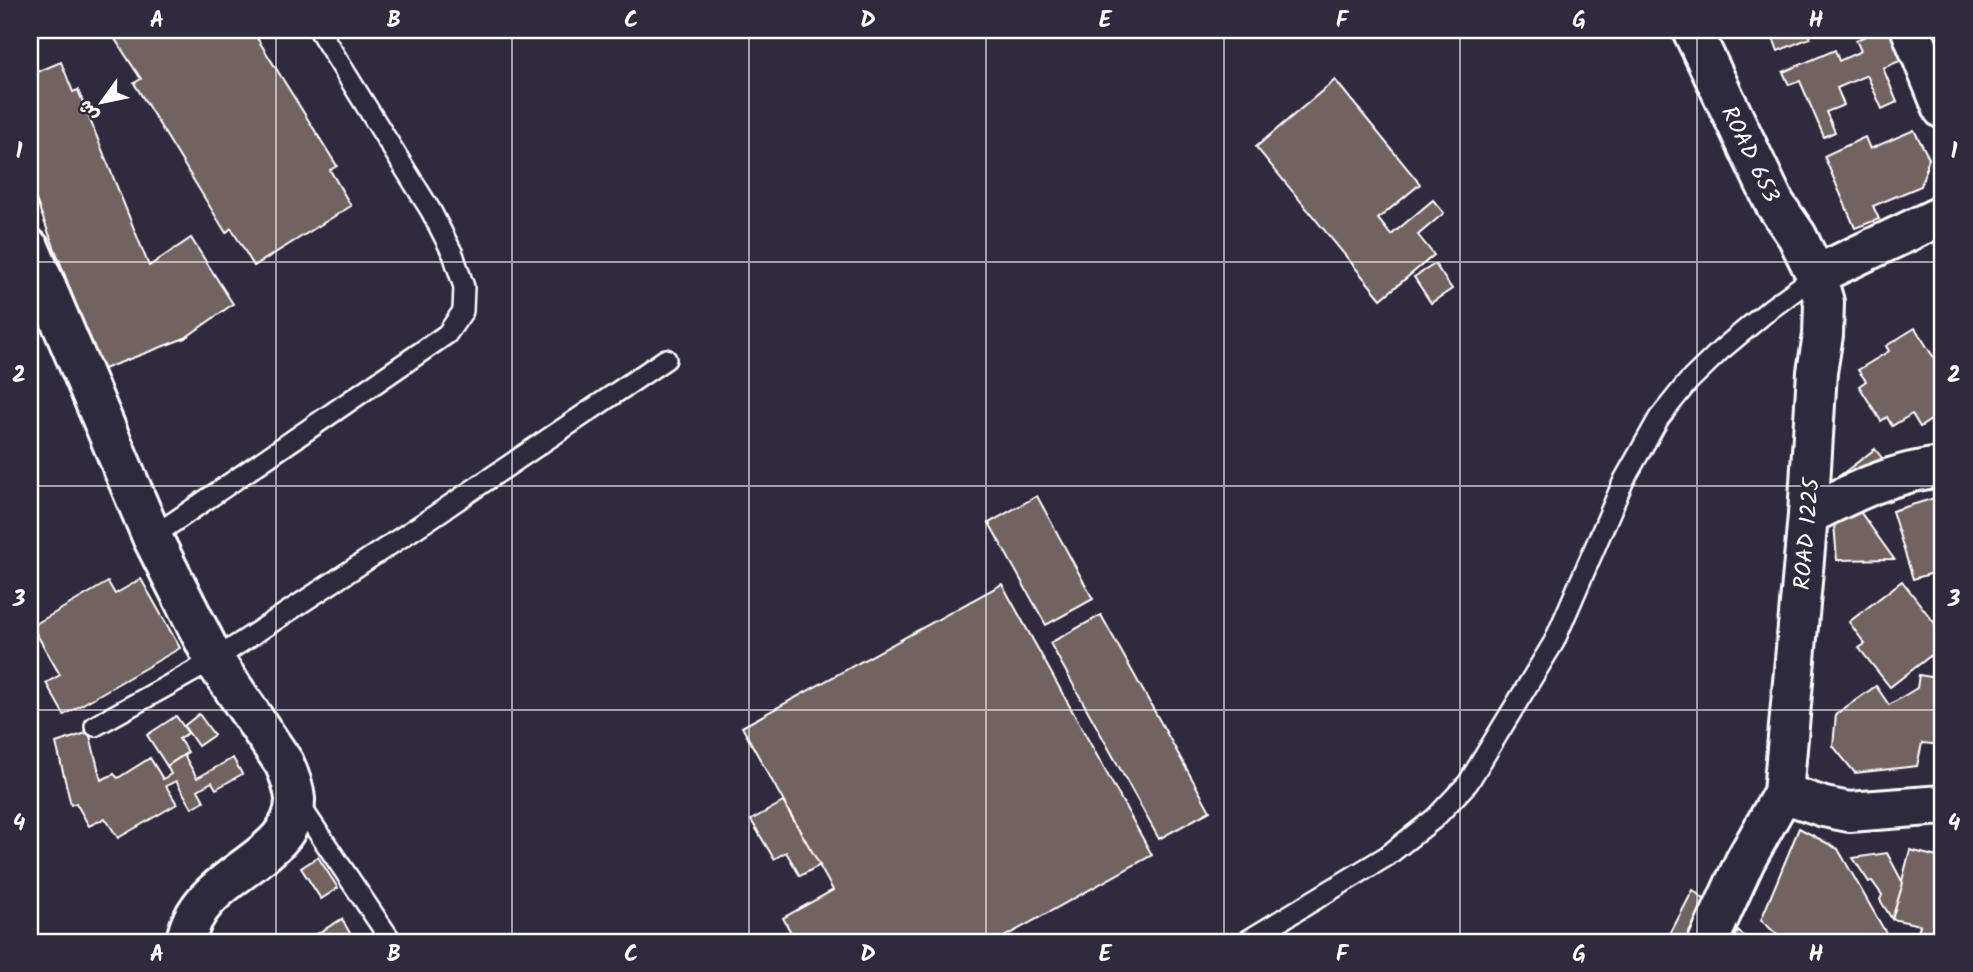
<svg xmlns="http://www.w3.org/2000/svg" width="1973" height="972" viewBox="0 0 1973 972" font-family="Kalam,'Playpen Sans Arabic',sans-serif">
  <rect width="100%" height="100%" fill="#2f2a3d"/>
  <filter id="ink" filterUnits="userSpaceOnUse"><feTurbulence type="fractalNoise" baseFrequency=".0143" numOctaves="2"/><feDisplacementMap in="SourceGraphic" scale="14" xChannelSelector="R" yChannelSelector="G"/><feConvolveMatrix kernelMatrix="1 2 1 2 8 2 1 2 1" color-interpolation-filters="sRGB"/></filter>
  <g filter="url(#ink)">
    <g fill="#736460" stroke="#fff" stroke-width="2">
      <polygon points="122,30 252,30 337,166 330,170 351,206 254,266 231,228 226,233 134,83 141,79 113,36"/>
      <polygon points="1770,30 1807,30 1810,38 1778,51"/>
      <polygon points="1879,30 1889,30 1902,60 1883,68 1897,102 1882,109 1867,75 1837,88 1844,105 1826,112 1835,132 1824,137 1800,81 1789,85 1783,72 1835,50 1839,61 1861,51 1856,40"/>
      <polygon points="61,62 73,92 78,90 149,266 191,238 233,304 185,338 101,370 30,184 30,75"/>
      <polygon points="1335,80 1420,184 1378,219 1391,235 1433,200 1444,213 1418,235 1434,255 1381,299 1256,147"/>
      <polygon points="1914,130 1929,158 1921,186 1873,206 1879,219 1855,228 1824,156 1865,137 1870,149"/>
      <polygon points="1435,264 1452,289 1431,303 1414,277"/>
      <polygon points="1915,328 1943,372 1943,408 1935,414 1937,416 1920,427 1912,414 1892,426 1887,417 1881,421 1859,386 1866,381 1858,370 1889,351 1886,346"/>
      <polygon points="1875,449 1886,463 1830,483"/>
      <polygon points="1037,496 1093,599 1046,625 989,523"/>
      <polygon points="1941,496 1943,504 1943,570 1913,579 1892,511"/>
      <polygon points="1851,499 1894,559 1837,560 1833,511"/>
      <polygon points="141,579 180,648 64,715 46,683 60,675 32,626 108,582 115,594"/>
      <polygon points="1902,581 1943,634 1943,646 1890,687 1859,648 1865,644 1849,622"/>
      <polygon points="1002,584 1152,855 995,942 796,942 783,918 833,890 742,727"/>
      <polygon points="1101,615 1210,811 1159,839 1050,643"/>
      <polygon points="1919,675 1943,679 1943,745 1922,743 1917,766 1855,773 1833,746 1836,714 1876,686 1889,705 1917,688"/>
      <polygon points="199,714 214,735 198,746 184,726"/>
      <polygon points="176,716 188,733 179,739 188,752 167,766 147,735"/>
      <polygon points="89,732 101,780 114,774 118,778 150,758 163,779 171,774 167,766 184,755 197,778 233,758 242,774 216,789 212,782 198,790 204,801 192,808 176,781 166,786 177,804 118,838 105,818 89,826 76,803 71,805 56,743"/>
      <polygon points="783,802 820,865 800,876 786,852 774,859 751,820"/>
      <polygon points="1799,828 1838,849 1891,942 1785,942 1761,920"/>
      <polygon points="1910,850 1941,858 1938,869 1943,870 1943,942 1924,942 1916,939 1920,925 1892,919"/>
      <polygon points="1887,853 1903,883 1892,919 1880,900 1882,895 1872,881 1869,882 1853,858"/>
      <polygon points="318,857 338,888 321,899 301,868"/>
      <polygon points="1693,890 1716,909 1695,942 1681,942 1670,934"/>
      <polygon points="342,919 355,942 303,942"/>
      <polygon points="1738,931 1751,942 1733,942"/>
    </g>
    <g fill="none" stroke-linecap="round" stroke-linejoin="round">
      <g stroke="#fff" stroke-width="24">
        <g id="service">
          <polyline points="152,537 447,334 463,311 464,287 453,254 431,211 319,30"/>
          <polyline points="95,726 214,660 431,518 666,359"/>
          <polyline points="297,801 392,942"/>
          <polyline points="1245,942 1387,856 1435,818 1468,783 1554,642 1624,480 1659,418 1688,382 1721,350 1770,309 1816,275"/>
        </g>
      </g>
      <g stroke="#fff" stroke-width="44">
        <g id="minor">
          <polyline points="1692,30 1775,204 1797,236 1816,275 1824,302 1823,335 1817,372 1808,515 1783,793 1745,861 1708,942"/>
          <polyline points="1911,30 1943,109"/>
          <path d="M30 249 152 537 214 660 284 763C289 774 294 787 295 799 296 862 195 873 186 942"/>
          <polyline points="1816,275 1943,215"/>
          <path d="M1808 515C1851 493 1894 471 1943 467"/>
          <polyline points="1783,793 1824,807 1849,812 1943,805"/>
        </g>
      </g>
      <use href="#service" stroke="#2f2a3d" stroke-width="19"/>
      <use href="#minor" stroke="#2f2a3d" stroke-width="38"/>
    </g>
  </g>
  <path fill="none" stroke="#fff" stroke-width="2" stroke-opacity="0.55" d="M276 30V942M512 30V942M749 30V942M986 30V942M1224 30V942M1460 30V942M1697 30V942M30 262H1943M30 486H1943M30 710H1943"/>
  <g text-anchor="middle" stroke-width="5" stroke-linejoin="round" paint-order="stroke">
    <g font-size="23" fill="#fff" stroke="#2f2a3d">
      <text transform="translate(1751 154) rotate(64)" y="8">ROAD 653</text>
      <text transform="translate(1806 534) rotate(-85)" y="8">ROAD 1225</text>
    </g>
  </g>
  <rect width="1973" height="972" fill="none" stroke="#2f2a3d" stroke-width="77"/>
  <g transform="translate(102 102) rotate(237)" stroke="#2f2a3d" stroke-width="5" paint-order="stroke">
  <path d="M0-5L12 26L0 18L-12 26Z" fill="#ffffff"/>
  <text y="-10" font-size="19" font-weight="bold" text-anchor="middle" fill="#ffffff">ش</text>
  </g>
  <rect x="38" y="38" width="1896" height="896" fill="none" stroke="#fff" stroke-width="2.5"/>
  <g font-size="23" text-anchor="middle" font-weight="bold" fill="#fff">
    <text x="157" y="27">A</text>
    <text x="394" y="27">B</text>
    <text x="631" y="27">C</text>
    <text x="868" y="27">D</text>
    <text x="1105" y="27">E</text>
    <text x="1342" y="27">F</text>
    <text x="1579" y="27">G</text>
    <text x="1816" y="27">H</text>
    <text x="19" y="158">1</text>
    <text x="1954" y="158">1</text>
    <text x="19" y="382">2</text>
    <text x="1954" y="382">2</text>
    <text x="19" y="606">3</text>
    <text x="1954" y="606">3</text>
    <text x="19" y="830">4</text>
    <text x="1954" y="830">4</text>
    <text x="157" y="961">A</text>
    <text x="394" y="961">B</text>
    <text x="631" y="961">C</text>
    <text x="868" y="961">D</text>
    <text x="1105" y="961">E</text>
    <text x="1342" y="961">F</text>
    <text x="1579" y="961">G</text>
    <text x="1816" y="961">H</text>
  </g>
</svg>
